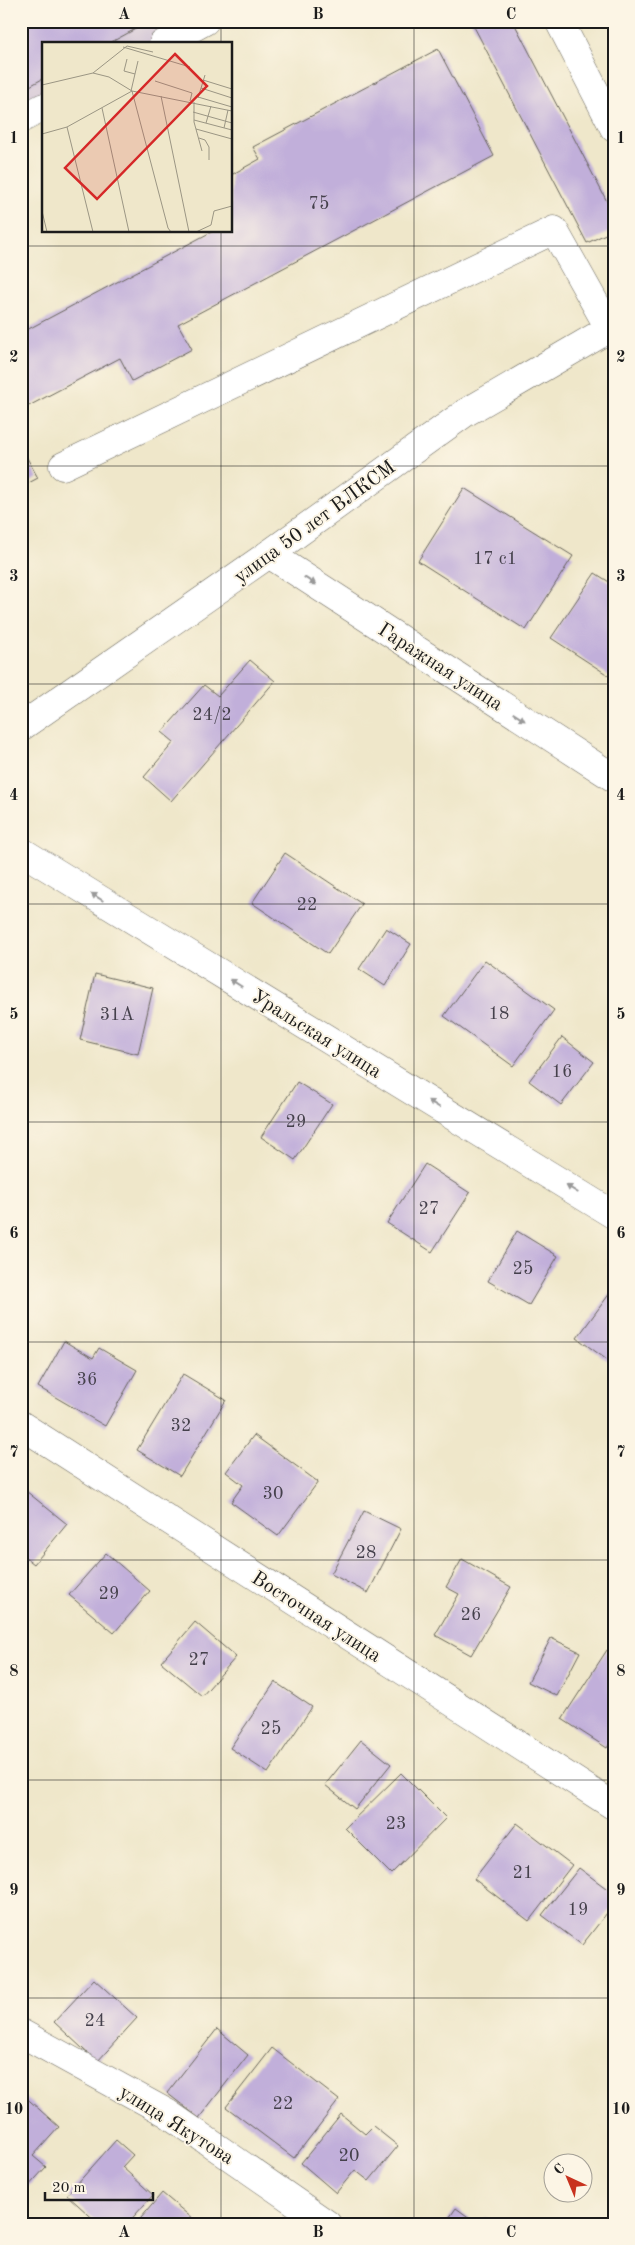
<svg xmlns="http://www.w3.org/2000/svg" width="635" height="2245" viewBox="0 0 635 2245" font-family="'Old Standard TT',serif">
  <rect width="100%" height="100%" fill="#fcf5e5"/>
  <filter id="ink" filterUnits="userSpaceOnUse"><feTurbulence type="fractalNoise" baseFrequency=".02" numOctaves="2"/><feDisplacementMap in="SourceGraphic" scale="10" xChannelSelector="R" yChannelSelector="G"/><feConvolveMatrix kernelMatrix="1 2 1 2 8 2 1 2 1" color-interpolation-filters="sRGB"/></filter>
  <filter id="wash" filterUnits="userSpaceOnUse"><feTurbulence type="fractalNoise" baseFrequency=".0096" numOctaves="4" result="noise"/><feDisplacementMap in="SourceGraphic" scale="20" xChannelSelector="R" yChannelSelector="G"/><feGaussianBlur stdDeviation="1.12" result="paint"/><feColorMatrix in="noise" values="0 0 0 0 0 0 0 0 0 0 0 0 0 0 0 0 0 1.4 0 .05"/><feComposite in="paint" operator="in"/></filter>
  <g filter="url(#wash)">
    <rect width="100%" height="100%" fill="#efe7ca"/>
    <polygon fill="#ccbed4" points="21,21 212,21 171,44 44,44 44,113 21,125"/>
    <g id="blocks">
      <g fill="#c1afda">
        <polygon points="21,21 150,21 108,44 44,44 44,78 28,87 21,74"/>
        <polygon points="471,21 513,21 614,215 614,230 587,243"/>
        <polygon points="438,49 494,156 178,324 192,349 132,381 120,358 21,410 21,333 213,231 231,231 231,175 260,159 253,147"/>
        <polygon points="21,447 38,478 21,487"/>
        <polygon points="464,488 573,556 526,630 418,561"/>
        <polygon points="595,573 614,585 614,679 551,638"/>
        <polygon points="250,660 275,681 171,801 144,777 174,742 162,732 204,685 218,696"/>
        <polygon points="285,853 362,904 328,954 252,903"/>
        <polygon points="386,928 411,944 385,986 359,969"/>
        <polygon points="485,960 554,1010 513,1066 444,1016"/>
        <polygon points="95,974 153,988 138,1054 80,1040"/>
        <polygon points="562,1037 594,1062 561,1105 529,1081"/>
        <polygon points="297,1082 332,1104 295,1160 261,1137"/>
        <polygon points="425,1164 470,1193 432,1252 387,1223"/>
        <polygon points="517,1231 558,1256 529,1305 488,1281"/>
        <polygon points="613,1289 614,1290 614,1365 577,1338"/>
        <polygon points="64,1341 93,1358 99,1348 137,1370 105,1426 38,1387"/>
        <polygon points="183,1374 226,1400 180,1476 137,1450"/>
        <polygon points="254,1435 318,1482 278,1536 231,1502 243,1485 226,1472"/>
        <polygon points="21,1487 67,1524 34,1564 21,1554"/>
        <polygon points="364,1511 401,1529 368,1593 331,1574"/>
        <polygon points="106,1553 150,1591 114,1633 69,1595"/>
        <polygon points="462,1559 511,1587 471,1655 435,1635 459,1594 446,1587"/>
        <polygon points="195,1622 236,1657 202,1696 161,1662"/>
        <polygon points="551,1638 580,1652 557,1696 528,1682"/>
        <polygon points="607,1650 614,1655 614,1737 607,1748 562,1719"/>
        <polygon points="275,1682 312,1707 268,1773 230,1748"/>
        <polygon points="361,1740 391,1764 355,1809 325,1785"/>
        <polygon points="401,1773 446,1818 391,1874 345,1828"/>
        <polygon points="517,1823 572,1865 529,1921 474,1879"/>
        <polygon points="579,1868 614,1894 614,1904 582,1945 542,1915"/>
        <polygon points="94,1979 137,2018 97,2062 54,2022"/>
        <polygon points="217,2029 248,2055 199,2118 167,2093"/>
        <polygon points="272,2048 339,2100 294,2158 226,2107"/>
        <polygon points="21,2093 59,2127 33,2156 46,2167 25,2190 21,2186"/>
        <polygon points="341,2114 365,2134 373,2126 398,2146 369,2181 355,2170 336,2193 301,2163"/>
        <polygon points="116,2140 133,2155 122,2167 153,2195 127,2224 99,2224 67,2195"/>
        <polygon points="162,2193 199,2224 136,2224"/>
        <polygon points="456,2208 478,2224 445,2224"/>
        <polygon points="486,2217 494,2224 481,2224"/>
      </g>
    </g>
  </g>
  <g filter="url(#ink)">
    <use href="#blocks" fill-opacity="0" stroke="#666359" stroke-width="1"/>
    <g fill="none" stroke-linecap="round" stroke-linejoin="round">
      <g stroke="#666359" stroke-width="29">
        <g id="minor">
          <polyline points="559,21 614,128"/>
          <polyline points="163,44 205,21"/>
          <polyline points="21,119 44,107"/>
          <polyline points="63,466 554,230 609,328"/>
          <polyline points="269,554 614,778"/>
          <polyline points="21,727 269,554 465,413 614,326"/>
          <polyline points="21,851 614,1215"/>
          <polyline points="21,1425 614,1806"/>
          <polyline points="21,2033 167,2113 327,2224"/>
        </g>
      </g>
      <use href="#minor" stroke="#fff" stroke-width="28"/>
    </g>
    <defs><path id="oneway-solid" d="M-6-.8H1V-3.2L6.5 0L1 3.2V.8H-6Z" transform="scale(1.25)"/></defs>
    <g fill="#999">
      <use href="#oneway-solid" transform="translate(310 581) rotate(33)"/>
      <use href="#oneway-solid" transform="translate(519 717) rotate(33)"/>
      <use href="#oneway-solid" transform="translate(97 897) rotate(-148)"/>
      <use href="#oneway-solid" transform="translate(236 983) rotate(-148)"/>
      <use href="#oneway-solid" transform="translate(434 1104) rotate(-148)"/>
      <use href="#oneway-solid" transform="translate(572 1189) rotate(-148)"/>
    </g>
  </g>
  <path fill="none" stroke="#1c1c1c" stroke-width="1" stroke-opacity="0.55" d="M221 21V44M414 21V2224M221 231V2224M21 246H614M21 466H614M21 684H614M21 904H614M21 1122H614M21 1342H614M21 1560H614M21 1780H614M21 1998H614"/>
  <g text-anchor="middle" stroke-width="4" stroke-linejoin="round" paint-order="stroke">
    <g font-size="18" fill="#45414c">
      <text x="319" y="209">75</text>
      <text x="495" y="564">17 с1</text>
      <text x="212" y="720">24/2</text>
      <text x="307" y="910">22</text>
      <text x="499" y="1019">18</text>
      <text x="117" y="1020">31А</text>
      <text x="562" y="1077">16</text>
      <text x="296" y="1127">29</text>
      <text x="429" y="1214">27</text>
      <text x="523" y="1274">25</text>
      <text x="87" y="1385">36</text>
      <text x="181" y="1431">32</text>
      <text x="273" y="1499">30</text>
      <text x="366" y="1558">28</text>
      <text x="109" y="1599">29</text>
      <text x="471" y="1620">26</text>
      <text x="199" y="1665">27</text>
      <text x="271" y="1734">25</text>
      <text x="396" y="1829">23</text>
      <text x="523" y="1878">21</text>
      <text x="578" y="1915">19</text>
      <text x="95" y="2026">24</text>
      <text x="283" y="2109">22</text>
      <text x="349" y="2161">20</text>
    </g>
    <g font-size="20" fill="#1c1c1c" stroke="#fcf5e5">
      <text transform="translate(314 521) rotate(-36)" y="7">улица 50 лет ВЛКСМ</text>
      <text transform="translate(441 666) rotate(33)" y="7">Гаражная улица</text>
      <text transform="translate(317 1033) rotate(32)" y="7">Уральская улица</text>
      <text transform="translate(317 1616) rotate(33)" y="7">Восточная улица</text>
      <text transform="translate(177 2124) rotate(32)" y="7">улица Якутова</text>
    </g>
  </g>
  <g transform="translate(42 42)">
    <rect width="190" height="190" fill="#efe7ca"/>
    <path fill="none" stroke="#9b9684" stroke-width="1" d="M81 5 148 25M85 17 82 29 93 32M51 31 85 4 111 10M161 38 190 47M113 39 150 51 148 59M0 43 51 31 67 35 90 49 190 69M159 46 190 56M89 49 96 19M90 49 126 186 129 190M119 54 147 190M156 55 190 65M156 56 163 33M152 60V80L160 109M60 66 87 190M151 70 190 81M152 78 190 88M164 81 169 64M25 85 51 190M182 86 186 68M154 87 190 97M0 92 25 85 90 49M157 96 163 98 167 105V118M0 169 5 190M154 190 169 183 172 169 190 164"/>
    <path fill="#d62828" fill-opacity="0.15" stroke="#d62828" stroke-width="2.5" d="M133 12 165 44 55 157 23 126Z"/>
    <rect width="190" height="190" fill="none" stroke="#1c1c1c" stroke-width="2.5"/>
  </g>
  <rect width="635" height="2245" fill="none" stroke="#fcf5e5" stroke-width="55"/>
  <g transform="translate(568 2178) rotate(316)"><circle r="24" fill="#fcf5e5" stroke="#a29e95"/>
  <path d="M0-4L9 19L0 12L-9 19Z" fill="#c8321e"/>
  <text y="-8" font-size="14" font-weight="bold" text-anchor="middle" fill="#1c1c1c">С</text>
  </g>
  <path d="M45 2192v8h108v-8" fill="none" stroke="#1c1c1c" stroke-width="2.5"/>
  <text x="52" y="2192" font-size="15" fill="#1c1c1c" stroke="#fcf5e5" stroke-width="4" paint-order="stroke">20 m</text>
  <rect x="28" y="28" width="580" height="2190" fill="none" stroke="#1c1c1c" stroke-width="2"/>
  <g font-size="16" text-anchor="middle" font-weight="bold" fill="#1c1c1c">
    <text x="124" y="19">A</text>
    <text x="318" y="19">B</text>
    <text x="511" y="19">C</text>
    <text x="14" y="143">1</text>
    <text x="621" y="143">1</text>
    <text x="14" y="362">2</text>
    <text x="621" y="362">2</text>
    <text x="14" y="581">3</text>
    <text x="621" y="581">3</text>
    <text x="14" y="800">4</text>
    <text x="621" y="800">4</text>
    <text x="14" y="1019">5</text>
    <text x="621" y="1019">5</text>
    <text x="14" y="1238">6</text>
    <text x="621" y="1238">6</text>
    <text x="14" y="1457">7</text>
    <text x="621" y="1457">7</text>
    <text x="14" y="1676">8</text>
    <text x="621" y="1676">8</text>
    <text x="14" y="1895">9</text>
    <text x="621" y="1895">9</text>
    <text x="14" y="2114">10</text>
    <text x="621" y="2114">10</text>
    <text x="124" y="2237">A</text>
    <text x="318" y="2237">B</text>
    <text x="511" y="2237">C</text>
  </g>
</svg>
